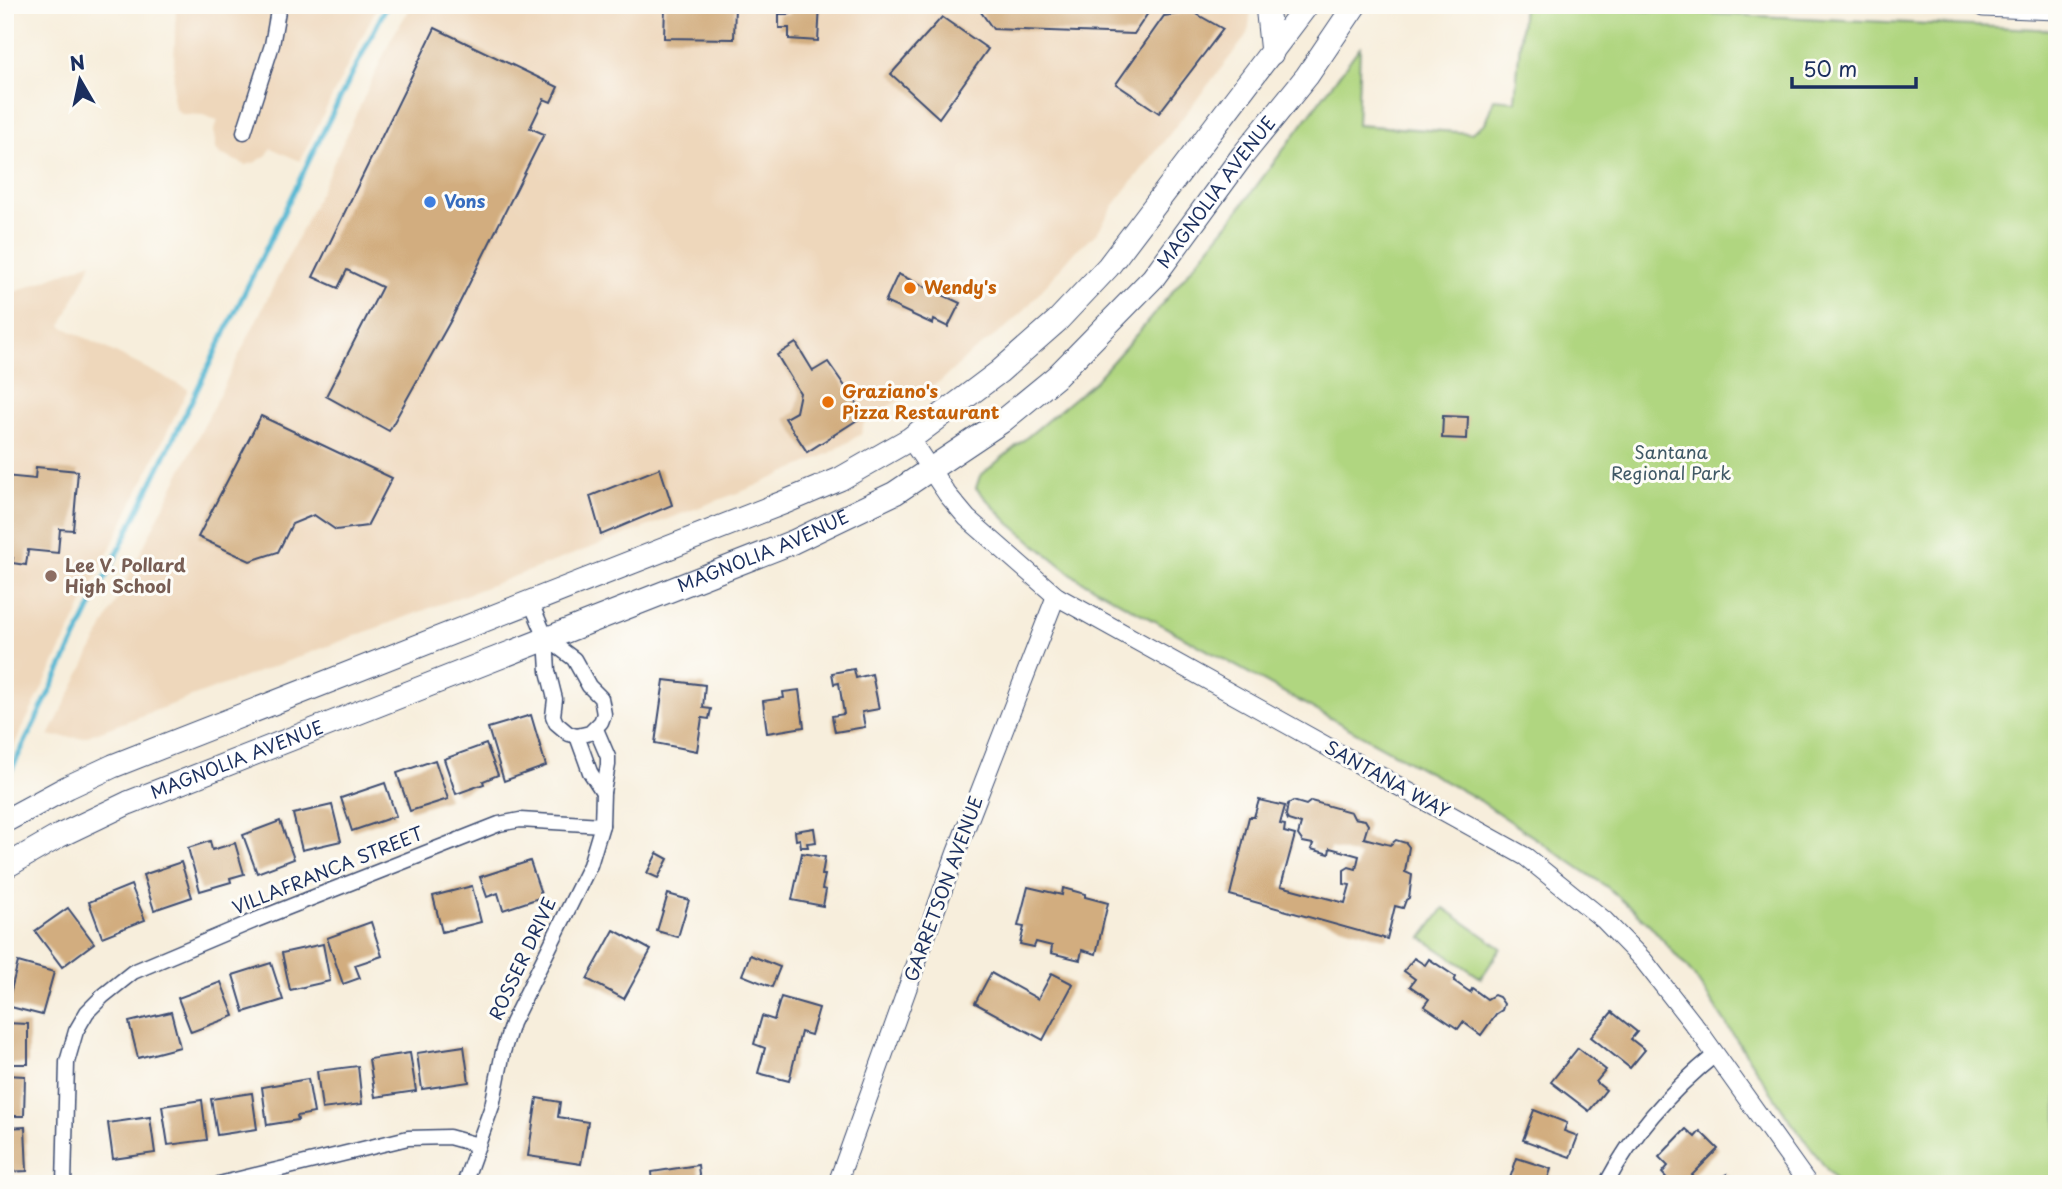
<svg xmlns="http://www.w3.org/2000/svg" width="2062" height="1189" viewBox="0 0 2062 1189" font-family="'Playpen Sans',sans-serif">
  <rect width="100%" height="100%" fill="#fdfcf7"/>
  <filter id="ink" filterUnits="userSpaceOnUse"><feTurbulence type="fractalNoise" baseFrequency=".0143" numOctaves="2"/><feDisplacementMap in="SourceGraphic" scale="14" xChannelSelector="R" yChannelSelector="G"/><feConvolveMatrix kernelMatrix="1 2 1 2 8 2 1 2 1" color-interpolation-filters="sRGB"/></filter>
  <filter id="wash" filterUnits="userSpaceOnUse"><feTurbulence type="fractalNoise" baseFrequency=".00686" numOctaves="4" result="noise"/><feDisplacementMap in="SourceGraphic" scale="28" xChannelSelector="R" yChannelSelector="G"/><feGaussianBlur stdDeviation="1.57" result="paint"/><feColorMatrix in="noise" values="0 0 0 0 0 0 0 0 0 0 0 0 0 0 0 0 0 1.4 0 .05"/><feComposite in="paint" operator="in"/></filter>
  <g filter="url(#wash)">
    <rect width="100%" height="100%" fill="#f7eedc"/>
    <g fill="#eed7bb">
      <polygon points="176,5 378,5 300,161 271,148 267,155 256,162 246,165 220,154 216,149 214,130 218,121 203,115 181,114 175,108 173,97"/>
      <polygon points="412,5 1249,5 1251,10 1248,34 1114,205 1097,233 1076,250 1022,313 1003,330 971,353 941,381 920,391 914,390 864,423 861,434 830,453 748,489 82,738 49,736 314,205 391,39"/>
      <polygon points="92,262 61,326 188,389 5,764 5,296"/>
    </g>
    <g fill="#b0d680" stroke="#66826f" stroke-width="2">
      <polygon points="1523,5 2057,30 2057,1184 1838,1184 1789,1119 1695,977 1650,925 1607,887 1479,800 1078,579 1009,523 976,488 980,476 1095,381 1144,326 1228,224 1360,47 1357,125 1471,133 1485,123 1494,99 1515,101"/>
      <polygon points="1444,908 1501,948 1481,978 1422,938"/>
    </g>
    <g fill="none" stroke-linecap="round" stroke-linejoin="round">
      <polyline stroke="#54b8d3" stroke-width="5" points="5,783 318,142 387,5"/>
    </g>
    <g id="blocks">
      <g fill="#d2ad7f">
        <polygon points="665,5 735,5 734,39 664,38"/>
        <polygon points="790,5 820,5 818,41 789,39 789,28 779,28 779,14 790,14"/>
        <polygon points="976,5 1149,5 1150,10 1134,34 993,29"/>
        <polygon points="1193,12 1223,29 1159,113 1116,84 1164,16"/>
        <polygon points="942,17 988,49 939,118 891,74"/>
        <polygon points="435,28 558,87 551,102 544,99 530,128 544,134 451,320 389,431 326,396 382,287 347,270 338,288 313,277"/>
        <polygon points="898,274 960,303 948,327 934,320 933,324 885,302"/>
        <polygon points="796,343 813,371 828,362 865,415 807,452 785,418 796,412 800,393 777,355"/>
        <polygon points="261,416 392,478 367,526 336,530 314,515 292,524 278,552 250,561 198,537"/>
        <polygon points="1443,416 1468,417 1467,439 1442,438"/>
        <polygon points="36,467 78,471 73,530 60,529 58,553 28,550 26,565 12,563 13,558 5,558 5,476 35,479"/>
        <polygon points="660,468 672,505 601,535 590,496"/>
        <polygon points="854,669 856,678 872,674 879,709 862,712 865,727 835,732 832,716 844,714 839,683 834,684 832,673"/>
        <polygon points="664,680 705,685 703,708 711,709 709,719 702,718 697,751 655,743"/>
        <polygon points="799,690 804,727 767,733 763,701 784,698 783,692"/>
        <polygon points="531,715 546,766 504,781 488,728"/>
        <polygon points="486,744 498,775 483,781 484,784 456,794 444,759"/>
        <polygon points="435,760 448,799 410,811 397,773"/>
        <polygon points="385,783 396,816 352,831 341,798"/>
        <polygon points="1259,800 1285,806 1280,824 1285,825 1284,832 1295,835 1281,886 1345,903 1350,885 1344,884 1344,870 1349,867 1356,869 1359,856 1330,848 1329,854 1311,849 1313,844 1303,842 1298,835 1301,824 1288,820 1286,815 1288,804 1293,801 1306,805 1311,801 1351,812 1354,818 1365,820 1368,825 1364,838 1390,845 1396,840 1406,843 1409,847 1405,872 1412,875 1409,898 1406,900 1403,908 1395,906 1387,939 1230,895 1249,817 1254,817"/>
        <polygon points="332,805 341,841 302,850 293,814"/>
        <polygon points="280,821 294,859 257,873 243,835"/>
        <polygon points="814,828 816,842 807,843 808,847 801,847 800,839 796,840 795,831"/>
        <polygon points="210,841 212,850 235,843 244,874 230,878 231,882 200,891 188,848"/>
        <polygon points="657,853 668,859 658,878 647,873"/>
        <polygon points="802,853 825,857 822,875 825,875 822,889 826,890 823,906 792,900"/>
        <polygon points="530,861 542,897 503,910 498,893 487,897 480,877"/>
        <polygon points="181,862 192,897 154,910 143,875"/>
        <polygon points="131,885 145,920 102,937 89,902"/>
        <polygon points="472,886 481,922 442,932 433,896"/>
        <polygon points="1028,887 1062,895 1063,888 1085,894 1085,897 1108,903 1096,954 1082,950 1080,960 1051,953 1052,946 1036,942 1034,947 1020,944 1024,927 1018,926"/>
        <polygon points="668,894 689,900 678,937 657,931"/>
        <polygon points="68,908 94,943 62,967 35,931"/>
        <polygon points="371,922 382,956 355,965 360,978 343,984 327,938"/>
        <polygon points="614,930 651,950 624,999 587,979"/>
        <polygon points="323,944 330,981 290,990 282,953"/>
        <polygon points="750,955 780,967 772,987 742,975"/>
        <polygon points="1414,958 1425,965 1429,959 1456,977 1454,981 1470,992 1472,988 1487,999 1494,995 1499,997 1504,1004 1502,1010 1496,1014 1481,1035 1463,1022 1458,1029 1424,1006 1429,999 1410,986 1415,979 1404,971"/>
        <polygon points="18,962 54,972 42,1015 7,1006"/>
        <polygon points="271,963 283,1000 244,1012 233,975"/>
        <polygon points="991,973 1038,999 1052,973 1073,984 1043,1040 975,1003"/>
        <polygon points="221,982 234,1016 191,1032 178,998"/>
        <polygon points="781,997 819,1008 811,1035 801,1032 789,1081 758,1073 765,1048 754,1044 762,1016 774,1020"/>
        <polygon points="171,1012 180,1047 138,1058 129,1022"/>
        <polygon points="1612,1012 1637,1032 1631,1039 1645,1050 1630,1068 1591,1037"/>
        <polygon points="5,1023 28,1024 28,1064 5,1064"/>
        <polygon points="464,1046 469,1082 422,1089 417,1053"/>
        <polygon points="1578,1048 1606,1070 1596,1082 1606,1090 1589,1111 1551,1082"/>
        <polygon points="410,1053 416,1091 375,1097 369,1059"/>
        <polygon points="358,1066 362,1104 322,1109 317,1071"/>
        <polygon points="5,1075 25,1076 24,1116 5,1116"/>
        <polygon points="308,1079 314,1113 297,1116 298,1120 267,1125 262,1087"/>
        <polygon points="252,1093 257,1129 217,1135 211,1099"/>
        <polygon points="537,1098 560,1102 558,1117 588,1122 581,1164 528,1156"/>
        <polygon points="202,1100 207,1140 168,1145 162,1106"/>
        <polygon points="1534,1110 1567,1123 1564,1131 1578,1136 1570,1157 1523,1140"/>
        <polygon points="150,1117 155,1153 113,1159 108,1123"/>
        <polygon points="25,1127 27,1171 5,1172 5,1128"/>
        <polygon points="1686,1129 1695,1137 1700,1131 1718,1149 1692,1175 1696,1179 1691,1184 1672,1184 1662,1173 1668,1166 1659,1157"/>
        <polygon points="1517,1158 1551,1169 1546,1184 1508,1184"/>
        <polygon points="698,1165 700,1184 653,1184 652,1172"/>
        <polygon points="1727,1174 1733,1184 1711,1184"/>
      </g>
    </g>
  </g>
  <g filter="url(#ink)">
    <use href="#blocks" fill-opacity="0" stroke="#3c4c71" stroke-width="2"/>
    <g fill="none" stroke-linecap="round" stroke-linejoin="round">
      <g stroke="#3c4c71" stroke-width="17">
        <g id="minor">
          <polyline points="244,132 272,45 279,5"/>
          <polyline points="531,603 546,638 548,671 555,699 553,716 556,723 569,734 577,736 590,733 601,722 604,714 601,698 589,686 574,659 546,638"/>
          <polyline points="577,736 590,772 603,792"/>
          <polyline points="64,1184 67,1062 76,1031 87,1012 103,996 133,972 256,920 499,824 520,820 602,825"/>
          <polyline points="219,1184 408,1138 449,1137 478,1145"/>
          <polyline points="464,1184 492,1106 503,1052 512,1023 590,865 602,825 603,792 608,765 608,757 596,729"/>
          <path d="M1606 1184C1633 1133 1671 1090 1716 1054"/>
        </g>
      </g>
      <g stroke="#3c4c71" stroke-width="20">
        <g id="tertiary">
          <polyline points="910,439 947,494 967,518 1056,596 1526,857 1604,920 1644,961 1701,1034 1808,1184"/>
          <polyline points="837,1184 956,853 1056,596"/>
        </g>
      </g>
      <g stroke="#3c4c71" stroke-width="25">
        <g id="primary">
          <polyline points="1267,5 1272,53"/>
          <polyline points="1984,5 2057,8"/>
          <polyline points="5,821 68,787 113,766 785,502 840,479 910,439 999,372 1057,321 1108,267 1307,5"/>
          <path id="s1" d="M5 867 59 836 128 803 793 542 895 493 1001 422 1056 377 1153 278 1243 155 1307 76 1355 5"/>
        </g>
      </g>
      <use href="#minor" stroke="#fff" stroke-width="14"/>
      <use href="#tertiary" stroke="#fff" stroke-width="18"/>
      <use href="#primary" stroke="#fff" stroke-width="23"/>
    </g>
  </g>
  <circle fill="#3f7fe0" stroke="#fdfcf7" stroke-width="2.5" cx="430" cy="202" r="7"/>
  <g fill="#e8710a" stroke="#fdfcf7" stroke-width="2.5">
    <circle cx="910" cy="288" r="7"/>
    <circle cx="828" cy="402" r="7"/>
  </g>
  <circle fill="#8d6e63" stroke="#fdfcf7" stroke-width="2.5" cx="51" cy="576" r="7"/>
  <g text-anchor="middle" stroke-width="6" stroke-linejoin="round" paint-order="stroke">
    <g font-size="18" fill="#1b2f5e" stroke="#fdfcf7">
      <text dy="6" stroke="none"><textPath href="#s1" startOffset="1410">MAGNOLIA AVENUE</textPath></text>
      <text dy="6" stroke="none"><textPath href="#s1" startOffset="822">MAGNOLIA AVENUE</textPath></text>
      <text dy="6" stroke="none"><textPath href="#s1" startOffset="256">MAGNOLIA AVENUE</textPath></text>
      <text transform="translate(1387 780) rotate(29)" y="6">SANTANA WAY</text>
      <text transform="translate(328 871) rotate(-22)" y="6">VILLAFRANCA STREET</text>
      <text transform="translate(944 889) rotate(-70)" y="6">GARRETSON AVENUE</text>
      <text transform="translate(523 959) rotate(-65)" y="6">ROSSER DRIVE</text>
    </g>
    <g font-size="18" font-weight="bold" fill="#366cbe" stroke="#fdfcf7" text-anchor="start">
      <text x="444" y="208">Vons</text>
    </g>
    <g font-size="18" font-weight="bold" fill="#c56008" stroke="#fdfcf7" text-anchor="start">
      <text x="924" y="294">Wendy's</text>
      <text x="842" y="398">Graziano's<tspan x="842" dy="21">Pizza Restaurant</tspan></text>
    </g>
    <g font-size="18" fill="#405966" stroke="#fdfcf7">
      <text x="1671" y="459">Santana<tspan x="1671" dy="21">Regional Park</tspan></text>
    </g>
    <g font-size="18" font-weight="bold" fill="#785e54" stroke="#fdfcf7" text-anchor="start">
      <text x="65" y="572">Lee V. Pollard<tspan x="65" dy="21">High School</tspan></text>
    </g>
  </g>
  <rect width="2062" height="1189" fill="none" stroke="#fdfcf7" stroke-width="28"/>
  <g transform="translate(80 80) rotate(351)" stroke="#fdfcf7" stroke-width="5" paint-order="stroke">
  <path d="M0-5L12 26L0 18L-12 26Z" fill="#1b2f5e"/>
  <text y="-10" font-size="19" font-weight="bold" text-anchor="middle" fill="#1b2f5e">N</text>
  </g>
  <path d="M1792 77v10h124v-10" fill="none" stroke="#1b2f5e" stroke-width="3.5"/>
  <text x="1803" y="77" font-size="21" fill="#1b2f5e" stroke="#fdfcf7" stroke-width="5" paint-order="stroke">50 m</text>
</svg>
